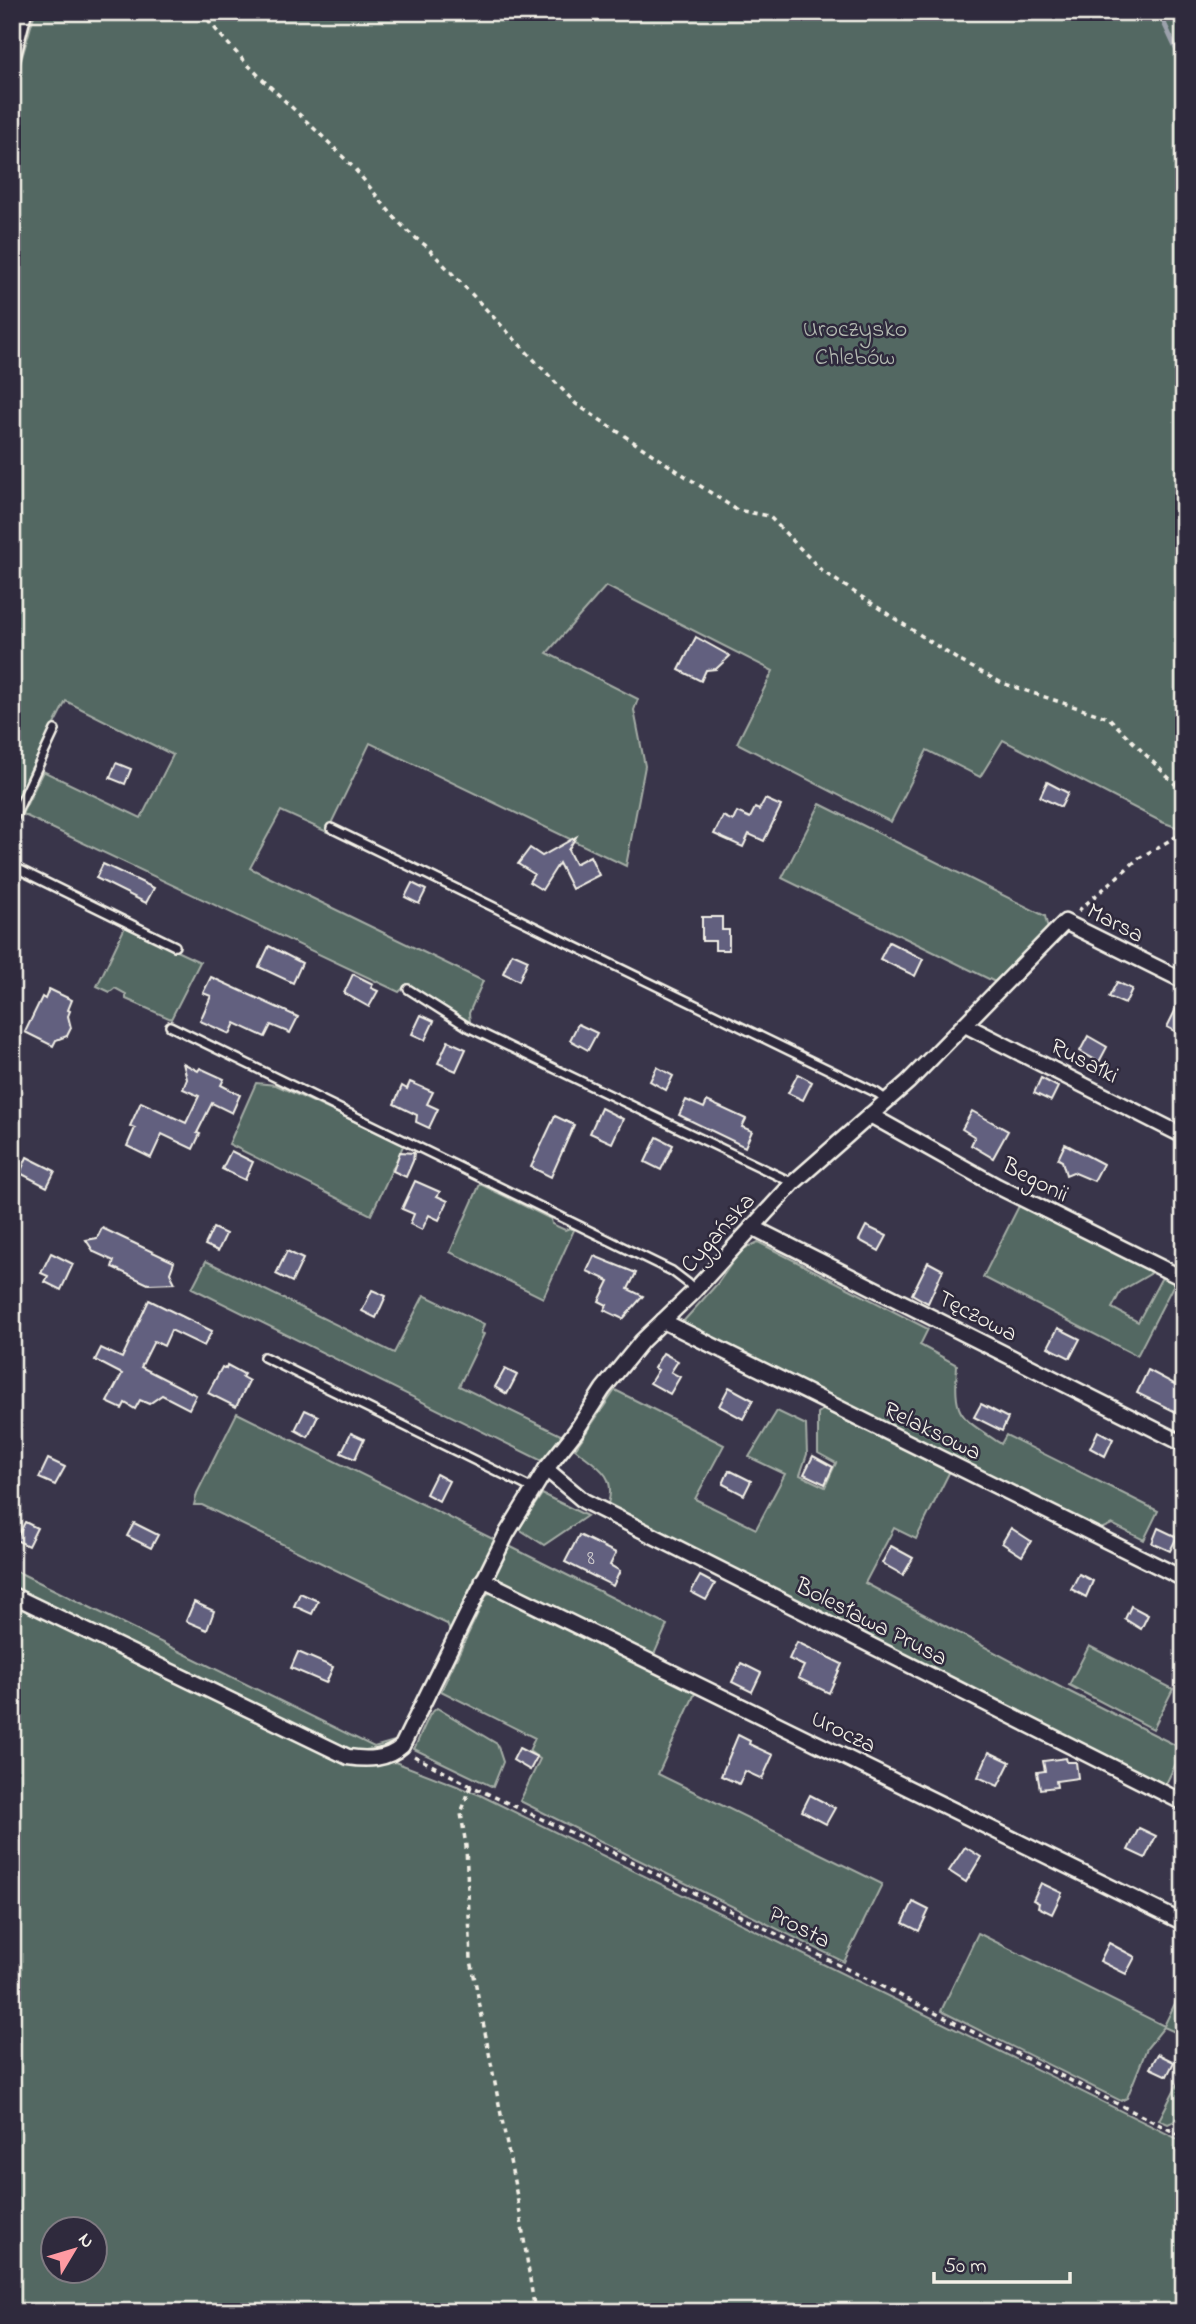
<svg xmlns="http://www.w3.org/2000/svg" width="1196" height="2324" viewBox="0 0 1196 2324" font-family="'Indie Flower',sans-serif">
  <rect width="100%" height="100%" fill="#39354a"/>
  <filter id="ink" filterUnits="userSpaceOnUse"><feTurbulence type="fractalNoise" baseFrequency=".0143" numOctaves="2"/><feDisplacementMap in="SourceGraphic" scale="14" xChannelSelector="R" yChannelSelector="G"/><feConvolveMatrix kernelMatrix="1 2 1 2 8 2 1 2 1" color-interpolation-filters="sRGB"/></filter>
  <g filter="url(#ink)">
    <g fill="#536862" stroke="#a4aca5" stroke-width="2" fill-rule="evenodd">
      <polygon points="35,12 1184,12 1184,830 1162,822 1003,740 980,777 927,750 891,822 737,743 773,671 606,586 547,653 638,699 634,710 645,766 626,866 370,743 327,832 281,811 250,868 483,981 469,1013 470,1022 407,984 399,992 22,814 43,771 141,818 173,755 66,701 31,769 12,814 12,92"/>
      <polygon points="820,804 1045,916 1048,929 995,982 782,878"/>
      <polygon points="125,927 200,962 171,1019 126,999 126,994 115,988 110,992 97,986"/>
      <polygon points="256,1083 276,1085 404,1144 371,1215 229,1144"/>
      <polygon points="480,1184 551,1219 552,1224 565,1230 570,1228 574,1230 543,1298 450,1252"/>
      <polygon points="1021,1202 1148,1266 1150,1274 1121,1291 1112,1308 1138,1322 1161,1279 1168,1276 1176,1280 1137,1356 983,1277"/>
      <path d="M758 1242 928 1329 920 1345 957 1365C954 1418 958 1415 1001 1444L1006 1435 1158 1511 1144 1540 1112 1524 1094 1532 680 1325 717 1284 741 1250Z"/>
      <polygon points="206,1261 394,1353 424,1295 484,1324 481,1333 484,1334 459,1386 563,1436 542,1461 192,1288"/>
      <path d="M615 1390 724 1445 695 1499 756 1529 785 1474 749 1457 777 1411 806 1425 807 1454 800 1475 825 1487 836 1463 818 1453V1413L824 1409 950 1471 916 1539 894 1528 865 1583 1062 1688 1183 1749 1163 1790 788 1596 617 1513 608 1504C617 1474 596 1466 575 1449Z"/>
      <polygon points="237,1413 495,1540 450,1631 447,1624 202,1505 194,1505 197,1493"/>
      <polygon points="542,1494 587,1516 544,1545 519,1529"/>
      <polygon points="509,1546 667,1625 653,1657 493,1579"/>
      <polygon points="12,1569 374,1747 391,1742 386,1749 363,1753 350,1751 196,1674 148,1654 12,1587"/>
      <polygon points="494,1592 697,1689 658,1774 882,1884 844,1962 520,1801 540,1759 529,1751 535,1738 441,1691 487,1594"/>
      <path d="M12 1600 144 1662 344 1764 395 1762 480 1795 1184 2142V2312H12ZM52 2230H94V2272H52Z"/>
      <polygon points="1089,1646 1173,1689 1153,1729 1069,1685"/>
      <polygon points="437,1708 497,1744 503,1762 493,1787 414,1749 430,1714"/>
      <polygon points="978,1933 1164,2026 1184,1985 1184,2036 1164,2027 1147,2048 1127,2098 1121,2101 941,2011"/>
      <path d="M1184 2071C1184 2089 1190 2117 1168 2124L1159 2120Z"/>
    </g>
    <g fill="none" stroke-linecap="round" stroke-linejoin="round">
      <polyline stroke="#9ca1ab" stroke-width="5" points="1159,12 1184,66"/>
    </g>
    <g fill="#62617f" stroke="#f4f1e8" stroke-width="2">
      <polygon points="696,637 730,656 716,669 706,670 701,681 679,670"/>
      <polygon points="116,763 131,769 125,784 110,778"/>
      <polygon points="1047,782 1068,793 1061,807 1040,797"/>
      <polygon points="765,799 781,806 764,841 749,834 743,847 714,834 723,816 733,821 737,812 750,818 755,808 759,810"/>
      <polygon points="576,837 568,850 575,864 590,856 599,875 572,889 559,863 542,890 529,882 534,874 518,864 530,848 542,856"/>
      <polygon points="103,864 154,888 146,903 96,878"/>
      <polygon points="412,883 426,890 419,904 405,897"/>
      <polygon points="702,917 722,917 722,930 729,930 729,950 715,950 715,941 702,941"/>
      <polygon points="889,942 923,959 915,976 880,959"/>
      <polygon points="269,946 302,963 293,983 259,967"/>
      <polygon points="512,953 528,960 519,981 503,973"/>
      <polygon points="353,974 373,984 371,988 378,991 369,1007 344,993"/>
      <polygon points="211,977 298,1017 290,1033 271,1025 265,1037 235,1023 230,1034 200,1021 211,996 203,993"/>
      <polygon points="1117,982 1132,989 1125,1004 1109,997"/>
      <polygon points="49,989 72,1000 68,1010 70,1011 68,1016 71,1028 67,1036 56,1040 53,1046 25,1032 42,997 45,999"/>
      <polygon points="1184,993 1184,1036 1167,1027"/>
      <polygon points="421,1015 434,1021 425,1040 412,1034"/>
      <polygon points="578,1024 597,1033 588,1050 570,1040"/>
      <polygon points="1088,1036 1107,1047 1099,1062 1080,1051"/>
      <polygon points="448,1041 466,1049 456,1071 438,1063"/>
      <polygon points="183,1063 198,1071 200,1068 224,1079 221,1085 240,1095 232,1113 212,1103 197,1133 200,1134 193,1149 162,1134 151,1158 127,1146 135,1128 130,1126 141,1102 186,1123 199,1096 183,1089 187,1079"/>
      <polygon points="657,1067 673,1076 666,1090 650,1081"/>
      <polygon points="798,1074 812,1082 803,1100 788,1093"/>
      <polygon points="1041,1078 1058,1087 1051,1101 1034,1093"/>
      <polygon points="410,1082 433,1092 427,1104 438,1109 429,1128 416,1122 417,1115 394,1104 402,1086 407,1089"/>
      <polygon points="686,1100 704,1108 707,1101 746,1119 742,1127 752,1131 745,1147 679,1115"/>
      <polygon points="601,1108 623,1119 612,1143 590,1133"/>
      <polygon points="972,1111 1008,1131 993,1158 971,1145 975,1137 962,1129"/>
      <polygon points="555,1116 574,1125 551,1177 531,1167"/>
      <polygon points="657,1137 673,1145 661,1170 645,1162"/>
      <polygon points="1065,1144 1103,1164 1094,1181 1073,1172 1066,1175 1062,1161 1058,1159"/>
      <polygon points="231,1151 253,1162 245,1180 222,1169"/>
      <polygon points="400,1152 414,1153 413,1161 406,1177 393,1171"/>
      <polygon points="27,1157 55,1171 47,1187 20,1173"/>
      <polygon points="415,1181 440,1192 437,1196 448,1201 439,1220 429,1215 422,1230 410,1224 414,1214 402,1209"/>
      <polygon points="866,1226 887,1236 879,1251 859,1240"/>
      <polygon points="102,1228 174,1262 170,1273 175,1283 148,1284 112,1267 114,1261 94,1252 86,1240 97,1238"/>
      <polygon points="213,1228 226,1234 218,1251 205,1245"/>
      <polygon points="287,1251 303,1259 292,1282 276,1274"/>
      <polygon points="51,1253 73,1264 61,1290 45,1282 48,1276 41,1273"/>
      <polygon points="594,1256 636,1273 628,1289 643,1296 623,1319 604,1310 607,1305 599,1301 609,1281 587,1271"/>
      <polygon points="928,1262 943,1270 928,1303 912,1294"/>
      <polygon points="372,1290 386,1296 376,1318 362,1311"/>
      <polygon points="149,1300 212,1331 204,1346 171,1330 164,1346 154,1341 141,1367 196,1395 189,1409 162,1395 149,1404 140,1400 135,1409 125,1403 122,1409 107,1402 122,1374 95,1360 101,1348 122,1358"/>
      <polygon points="1058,1328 1080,1339 1070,1358 1048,1347"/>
      <polygon points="663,1353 678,1361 671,1372 680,1377 670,1394 650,1383 658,1370 654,1368"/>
      <polygon points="227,1365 244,1374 242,1377 249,1381 236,1407 208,1393 222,1367 226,1369"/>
      <polygon points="505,1369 517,1375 507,1394 495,1387"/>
      <polygon points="1148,1370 1184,1389 1184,1416 1137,1393"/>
      <polygon points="729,1387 753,1400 743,1419 719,1406"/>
      <polygon points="981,1404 1008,1418 1002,1431 974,1417"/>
      <polygon points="305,1410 318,1416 308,1437 295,1430"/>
      <polygon points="1098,1431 1113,1439 1105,1456 1090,1448"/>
      <polygon points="351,1433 364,1439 355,1459 341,1453"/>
      <polygon points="813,1456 833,1467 825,1484 804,1474"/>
      <polygon points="48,1459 65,1467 55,1485 39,1478"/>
      <polygon points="729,1470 751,1481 744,1495 723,1484"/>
      <polygon points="436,1474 449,1481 439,1501 426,1494"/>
      <polygon points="25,1522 37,1528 28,1546 16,1540"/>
      <polygon points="134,1523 158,1535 151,1548 127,1536"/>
      <polygon points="1011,1528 1031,1541 1022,1556 1002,1543"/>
      <polygon points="1158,1528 1177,1537 1170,1551 1152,1543"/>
      <polygon points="579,1535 616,1553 610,1565 620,1571 613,1586 565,1562"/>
      <polygon points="891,1546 913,1558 903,1575 882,1563"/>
      <polygon points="1079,1574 1093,1581 1086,1597 1071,1589"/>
      <polygon points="700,1576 715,1584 706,1600 691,1592"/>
      <polygon points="300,1593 318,1601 312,1614 294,1606"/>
      <polygon points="194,1602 214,1611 207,1630 186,1621"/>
      <polygon points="1131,1606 1148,1615 1141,1629 1125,1619"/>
      <polygon points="797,1642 842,1664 829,1693 798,1678 804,1666 789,1659"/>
      <polygon points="298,1652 333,1667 326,1683 291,1668"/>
      <polygon points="741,1663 761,1673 752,1692 732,1682"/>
      <polygon points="738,1735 750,1741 749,1744 773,1755 762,1779 745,1771 739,1784 721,1776"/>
      <polygon points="519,1748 537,1757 530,1770 513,1760"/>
      <polygon points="989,1752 1010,1762 998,1786 978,1777"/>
      <polygon points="1066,1758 1067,1762 1076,1762 1078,1778 1056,1781 1057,1787 1040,1789 1037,1772 1045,1771 1043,1761"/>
      <polygon points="810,1795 835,1808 826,1824 802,1811"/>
      <polygon points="1139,1828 1156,1836 1145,1858 1128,1850"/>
      <polygon points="965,1847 981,1857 966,1882 949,1871"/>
      <polygon points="1041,1883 1062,1893 1052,1914 1038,1907 1039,1903 1033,1900"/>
      <polygon points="913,1902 929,1910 919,1931 903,1923"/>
      <polygon points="1109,1943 1135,1957 1126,1974 1100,1961"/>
      <polygon points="1158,2054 1174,2062 1167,2076 1150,2068"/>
    </g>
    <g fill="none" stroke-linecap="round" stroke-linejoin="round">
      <g stroke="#f4f1e8" stroke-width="12">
        <g id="service">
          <polyline points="12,822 55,730"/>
          <polyline points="331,828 877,1093 887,1100"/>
          <polyline points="12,866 175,946"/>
          <polyline points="408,989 468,1027 793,1183"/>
          <polyline points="170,1026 672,1271 689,1284 693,1292"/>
          <polyline points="264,1357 533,1489"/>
        </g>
      </g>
      <g stroke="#f4f1e8" stroke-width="19">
        <g id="minor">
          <polyline points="12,59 24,12"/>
          <polyline points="965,1025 1184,1136"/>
          <polyline points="870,1115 997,1186 1184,1279"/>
          <polyline points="752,1227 1184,1444"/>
          <polyline points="663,1321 1184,1579"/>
          <polyline points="546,1469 584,1501 1184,1803"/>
          <polyline points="483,1580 1184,1923"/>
          <path d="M12 1595 348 1757C367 1760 387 1760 402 1746L507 1533 546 1469 576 1431 603 1389 642 1341 693 1292 793 1183 908 1082 1065 922 1184 981"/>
        </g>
      </g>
      <g stroke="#f4f1e8" stroke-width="3.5" stroke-dasharray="5 5" stroke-linecap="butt">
        <path d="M202 12C244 68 300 112 348 162 375 190 393 223 425 245L576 404 737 510 769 516 822 571 960 661 1002 683 1109 718 1184 793"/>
        <polyline points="1078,911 1139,858 1184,832"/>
        <polyline points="414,1756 471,1786 606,1849 1184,2137"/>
        <polyline points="471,1786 461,1813 466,1846 471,1960 519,2207 535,2312"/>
      </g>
      <use href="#service" stroke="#2f2a3d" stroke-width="7"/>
      <use href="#minor" stroke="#2f2a3d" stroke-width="14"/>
    </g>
  </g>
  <g text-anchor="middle" stroke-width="5" stroke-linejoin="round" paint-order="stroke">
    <g font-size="21" fill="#d0cdce">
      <text x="591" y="1564">8</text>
    </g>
    <g font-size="24" fill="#b4bab2" stroke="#2f2a3d">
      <text x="855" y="336">Uroczysko<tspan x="855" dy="28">Chlebów</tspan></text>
    </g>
    <g font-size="24" fill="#f4f1e8" stroke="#2f2a3d">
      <text transform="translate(1116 922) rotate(27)" y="8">Marsa</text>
      <text transform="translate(1085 1060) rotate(27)" y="8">Rusałki</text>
      <text transform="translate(1036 1179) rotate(27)" y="8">Begonii</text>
      <text transform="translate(717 1232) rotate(-48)" y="8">Cygańska</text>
      <text transform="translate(978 1315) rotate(27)" y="8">Tęczowa</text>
      <text transform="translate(933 1430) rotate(26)" y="8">Relaksowa</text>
      <text transform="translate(872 1621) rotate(27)" y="8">Bolesława Prusa</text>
      <text transform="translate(844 1731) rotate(26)" y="8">Urocza</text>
      <text transform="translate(800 1926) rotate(27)" y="8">Prosta</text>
    </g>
  </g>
  <rect width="1196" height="2324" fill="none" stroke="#2f2a3d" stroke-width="42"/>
  <rect x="21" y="21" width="1154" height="2282" fill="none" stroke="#f4f1e8" stroke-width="2.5" filter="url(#ink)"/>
  <g transform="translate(74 2250) rotate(52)"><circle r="33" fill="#2f2a3d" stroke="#7e7a81" stroke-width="2"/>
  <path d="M0-5L12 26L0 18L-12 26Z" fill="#ff9aa2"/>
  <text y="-10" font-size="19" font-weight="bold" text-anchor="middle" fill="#f4f1e8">N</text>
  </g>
  <path d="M934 2272v10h136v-10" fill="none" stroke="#f4f1e8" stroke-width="3.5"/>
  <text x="944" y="2272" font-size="21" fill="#f4f1e8" stroke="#2f2a3d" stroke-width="5" paint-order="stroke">50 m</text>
</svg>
